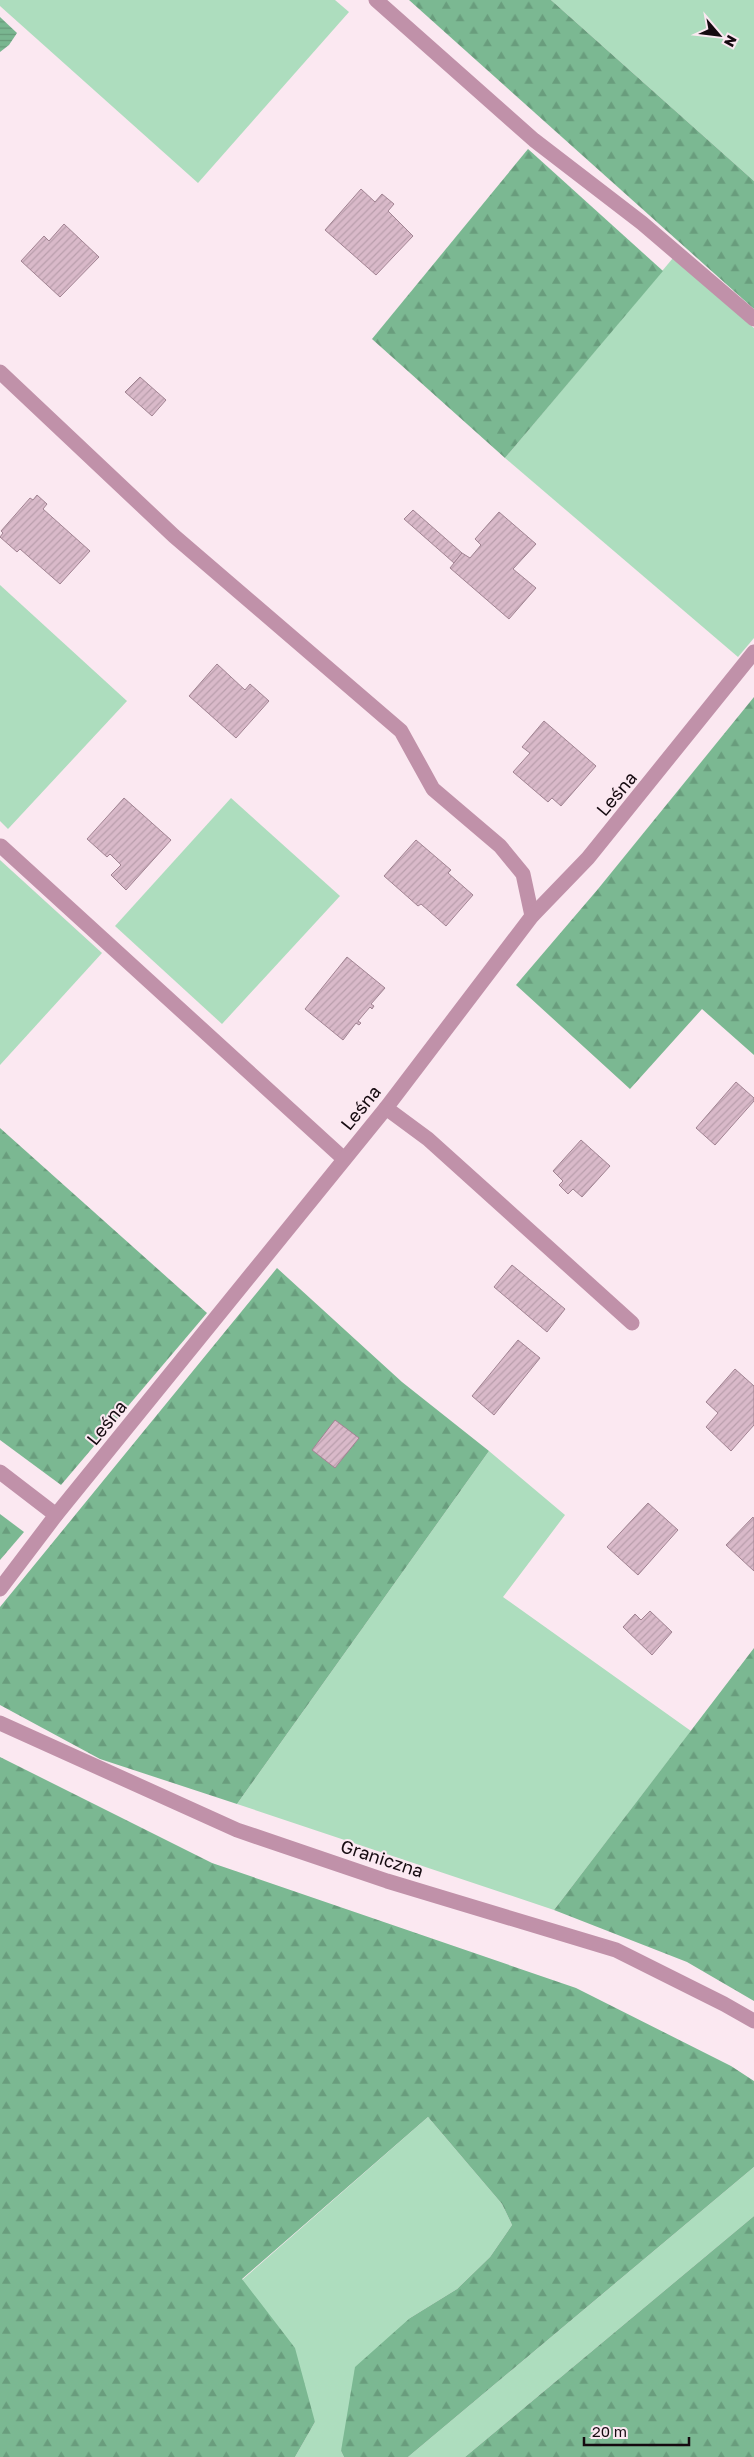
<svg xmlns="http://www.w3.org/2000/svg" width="754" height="2457" viewBox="0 0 754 2457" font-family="'Golos Text',sans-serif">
  <defs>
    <pattern id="forest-firs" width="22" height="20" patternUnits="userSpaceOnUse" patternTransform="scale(1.25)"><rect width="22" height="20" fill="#7bb892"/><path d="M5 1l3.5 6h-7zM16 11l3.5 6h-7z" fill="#699d7d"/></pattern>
    <pattern id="water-rules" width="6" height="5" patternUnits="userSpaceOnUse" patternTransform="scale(1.25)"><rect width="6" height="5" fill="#79b690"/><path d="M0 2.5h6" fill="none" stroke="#689b7b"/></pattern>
    <pattern id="building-hatch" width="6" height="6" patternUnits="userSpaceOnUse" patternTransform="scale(1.25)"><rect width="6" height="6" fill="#d9b9c9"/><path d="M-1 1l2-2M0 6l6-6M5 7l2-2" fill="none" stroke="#b99eac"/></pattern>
  </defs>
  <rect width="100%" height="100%" fill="#fbe8f1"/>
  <g fill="#adddbe">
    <polygon points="0,0 335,0 349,12 198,183 0,6"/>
    <polygon points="551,0 754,0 754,181"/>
    <polygon points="673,258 754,328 754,638 738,657 505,458"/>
    <polygon points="0,585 127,701 8,829 0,821"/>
    <polygon points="231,798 340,896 222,1024 115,926"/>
    <polygon points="0,860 102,953 0,1065"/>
    <polygon points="489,1451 565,1515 503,1597 691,1731 554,1910 237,1804"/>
    <polygon points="428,2117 502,2204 512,2225 490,2257 457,2289 410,2318 341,2451 344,2457 295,2457 315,2422 242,2280"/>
    <polygon points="754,2167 754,2216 465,2457 408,2457"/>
  </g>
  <g fill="url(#forest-firs)">
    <polygon points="409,0 551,0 754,181 754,309"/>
    <polygon points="528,149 663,271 505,458 372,339"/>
    <polygon points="754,697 754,1055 702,1009 630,1089 516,985 598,889"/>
    <polygon points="0,1128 207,1313 61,1485 0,1440"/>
    <polygon points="277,1268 402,1382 489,1451 237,1804 100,1759 0,1705 0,1607"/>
    <polygon points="0,1514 24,1532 0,1560"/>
    <polygon points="754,1648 754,2001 687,1962 554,1910"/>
    <polygon points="0,1757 212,1863 576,1988 731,2066 754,2081 754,2167 408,2457 344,2457 341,2451 355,2367 410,2318 457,2289 490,2257 512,2225 502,2204 428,2117 242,2279 295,2348 315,2422 295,2457 0,2457"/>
    <polygon points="754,2216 754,2457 465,2457"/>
  </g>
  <polygon fill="url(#water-rules)" points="0,17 17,33 9,45 0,52"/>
  <g fill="url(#building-hatch)" stroke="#a18392">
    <polygon points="361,189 375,202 382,194 394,204 388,211 413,236 376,275 325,230"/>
    <polygon points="64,224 99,257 60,297 21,261 44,236 49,241"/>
    <polygon points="140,377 166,400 152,416 125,392"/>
    <polygon points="37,495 47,504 43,509 90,551 60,584 20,549 17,552 0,537 3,533 1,531 30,498 33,500"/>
    <polygon points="413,510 462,553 454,563 404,519"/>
    <polygon points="499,512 536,544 513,569 536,588 509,619 450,568 462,553 470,558 481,545 475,539"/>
    <polygon points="217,664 245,690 250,684 269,701 236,738 189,696"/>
    <polygon points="544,721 596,766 561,806 552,798 548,802 513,772 530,753 522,747"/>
    <polygon points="124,798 171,840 126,890 111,875 121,865 110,854 107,857 87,839"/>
    <polygon points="416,840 451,870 448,873 473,895 446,926 421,904 418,906 384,876"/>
    <polygon points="347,957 385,988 371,1004 374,1006 372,1009 370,1007 358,1021 361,1023 359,1025 356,1023 343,1040 305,1009"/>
    <polygon points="736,1082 754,1098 754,1101 715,1145 696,1128"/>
    <polygon points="581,1140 610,1166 582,1197 573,1189 568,1194 559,1185 563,1181 553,1171"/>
    <polygon points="512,1265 565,1309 547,1332 494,1287"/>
    <polygon points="518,1340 540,1358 494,1415 472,1396"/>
    <polygon points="735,1369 754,1386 754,1425 731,1451 706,1427 718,1413 706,1402"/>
    <polygon points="335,1420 359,1438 335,1468 312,1450"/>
    <polygon points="648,1503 678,1530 638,1575 607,1547"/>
    <polygon points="753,1517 754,1519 754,1571 726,1545"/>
    <polygon points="650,1611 672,1632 652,1655 623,1627 635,1614 641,1620"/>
  </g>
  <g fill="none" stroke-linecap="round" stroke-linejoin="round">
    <g stroke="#c091a9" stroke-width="15">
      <polyline points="376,0 534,140 642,223 754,319"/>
      <polyline points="0,372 174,536 401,731 433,789 500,846 523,874 532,916"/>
      <polyline points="1,846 344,1159"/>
      <polyline points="386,1108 428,1139 632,1323"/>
      <polyline points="0,1472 56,1515"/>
      <polyline points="0,1589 56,1515 386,1108 532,916 588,858 754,652"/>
      <polyline points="0,1723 237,1830 387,1881 616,1950 724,2004 754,2021"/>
    </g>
  </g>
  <g text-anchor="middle" stroke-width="4" stroke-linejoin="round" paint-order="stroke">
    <g font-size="18" fill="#150a10" stroke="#fbe8f1">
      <text transform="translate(617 794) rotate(-50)" y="6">Leśna</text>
      <text transform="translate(361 1108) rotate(-51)" y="6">Leśna</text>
      <text transform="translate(107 1423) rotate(-51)" y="6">Leśna</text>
      <text transform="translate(382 1859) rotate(18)" y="6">Graniczna</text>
    </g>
  </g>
  <g transform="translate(719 35) rotate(118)" stroke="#fbe8f1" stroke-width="4" paint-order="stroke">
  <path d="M0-4L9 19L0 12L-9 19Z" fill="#150a10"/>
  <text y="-8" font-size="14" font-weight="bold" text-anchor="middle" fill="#150a10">N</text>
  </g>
  <path d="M584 2437v8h105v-8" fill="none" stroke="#150a10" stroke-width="2.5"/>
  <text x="592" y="2437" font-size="15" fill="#150a10" stroke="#fbe8f1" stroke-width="4" paint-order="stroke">20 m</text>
</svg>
